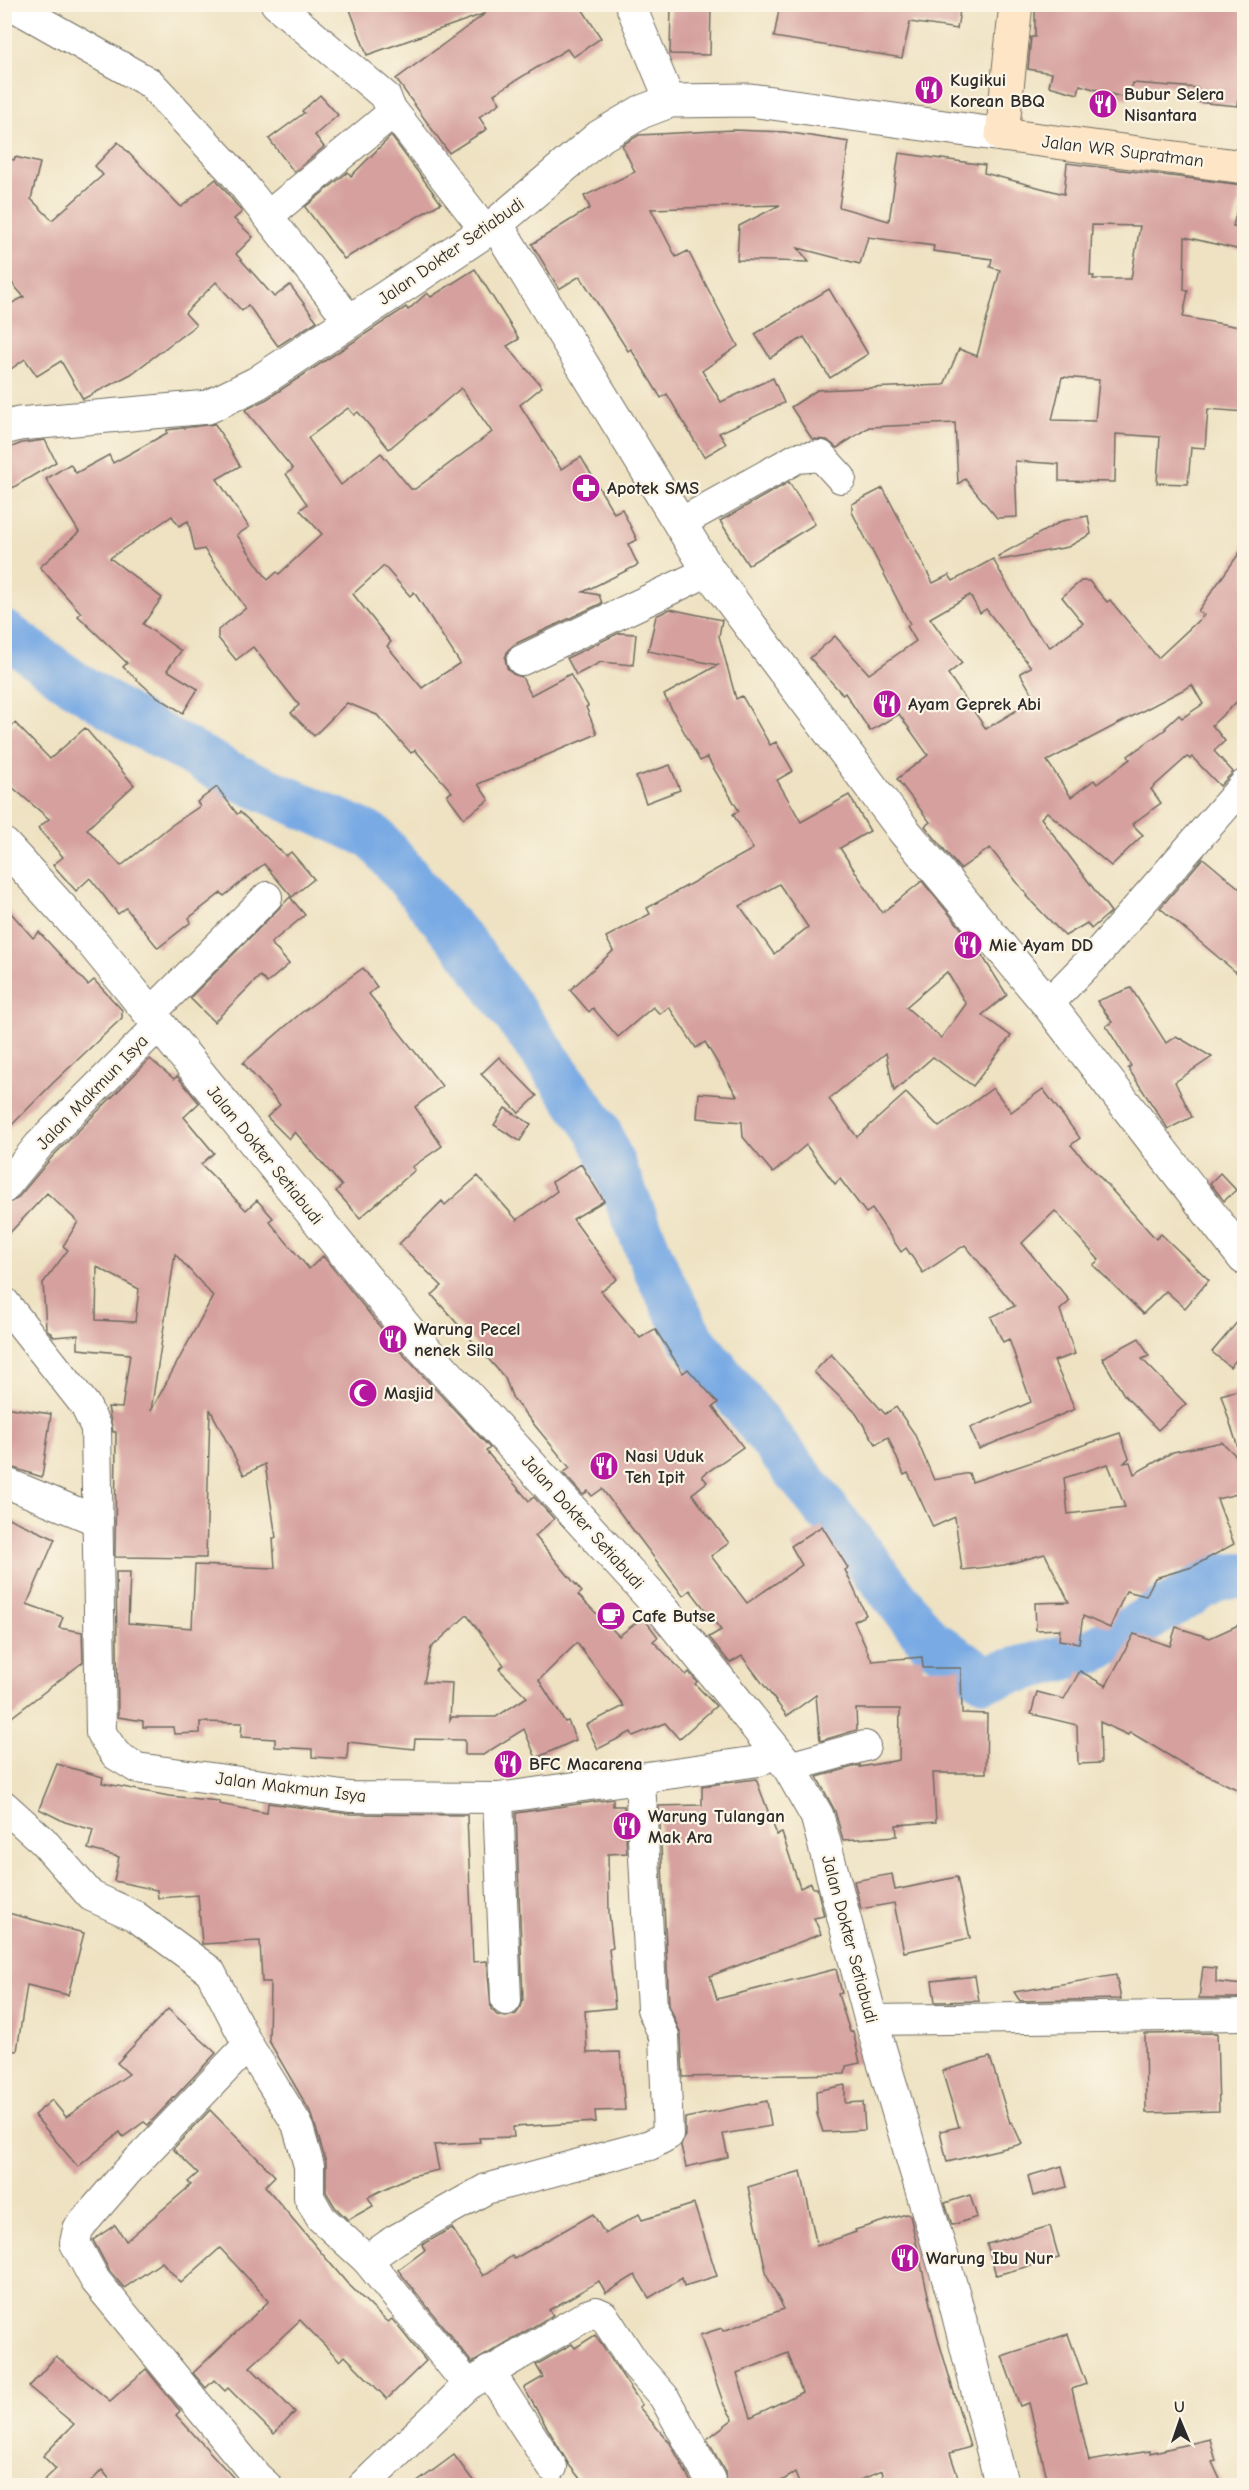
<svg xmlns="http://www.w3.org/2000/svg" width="1249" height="2490" viewBox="0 0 1249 2490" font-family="'Comic Neue',sans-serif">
  <rect width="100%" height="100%" fill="#fcf5e5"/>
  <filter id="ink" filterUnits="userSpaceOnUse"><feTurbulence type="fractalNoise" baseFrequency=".0167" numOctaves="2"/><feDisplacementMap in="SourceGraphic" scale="12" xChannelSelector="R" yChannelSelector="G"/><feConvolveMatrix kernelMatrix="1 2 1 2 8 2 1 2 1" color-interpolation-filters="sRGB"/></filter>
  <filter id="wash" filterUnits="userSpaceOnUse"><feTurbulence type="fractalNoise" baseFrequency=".008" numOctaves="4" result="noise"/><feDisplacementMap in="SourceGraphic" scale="24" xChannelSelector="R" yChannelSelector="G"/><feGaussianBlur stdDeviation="1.35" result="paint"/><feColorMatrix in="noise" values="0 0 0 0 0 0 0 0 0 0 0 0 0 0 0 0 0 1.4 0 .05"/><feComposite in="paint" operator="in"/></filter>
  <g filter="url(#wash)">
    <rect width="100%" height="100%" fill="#eee2c2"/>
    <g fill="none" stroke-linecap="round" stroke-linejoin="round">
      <polyline stroke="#79aae4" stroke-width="46" points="4,633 72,682 144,727 228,773 374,837 472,954 598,1130 659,1276 691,1338 929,1640 985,1678 1095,1650 1219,1577 1244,1576"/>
    </g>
    <g id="blocks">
      <g fill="#d5a09e" fill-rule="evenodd">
        <polygon points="348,4 579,4 601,38 573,57 567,49 494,94 500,103 479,117 487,129 449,153 396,79 486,13 367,55"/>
        <polygon points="671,4 711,4 710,55 670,54"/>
        <polygon points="780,4 961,4 957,29 910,22 902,58 774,37"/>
        <polygon points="1035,4 1245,4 1245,43 1238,106 1196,102 1198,88 1133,83 1128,99 1080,85 1078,94 1049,86 1052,73 1028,69 1031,37 1035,37"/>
        <polygon points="320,95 338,115 315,135 324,147 294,172 269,139 304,113 302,111"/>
        <path d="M734 130 785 132 849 142 839 207 889 221 899 153 985 165 984 173 1064 194 1067 163 1243 185 1233 226 1245 227V251L1185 237 1184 290 1188 291 1183 317 1245 328V412L1208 409 1205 448 1191 447 1188 484 1157 483 1160 437 1116 434 1115 482 1059 481V464L1015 461 1017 517 997 518 965 479 958 484 955 423 869 427 837 448 827 440 812 439 791 407 817 390 944 385 959 349 977 356 1000 270 990 267 992 259 933 251 934 246 868 237 860 264 798 248 809 262 737 260 739 226 780 205 651 209 676 257 688 251 738 346 702 371 721 402 773 378 784 403 719 433 726 444 704 457 667 394 661 398 631 349 628 351 580 276 559 289 532 244 590 208 584 196 635 172 622 145 639 135ZM1092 225 1140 226 1131 279H1093L1094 276H1090ZM1062 377 1099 380 1095 421 1052 420Z"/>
        <polygon points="391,136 441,203 344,259 305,207 348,172 351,176"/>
        <polygon points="118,142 181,207 216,179 242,212 234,219 253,237 236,254 274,297 290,285 317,321 278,346 248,305 242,311 216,282 185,313 196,325 131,374 83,399 61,361 37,376 25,359 4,374 4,307 24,297 4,274 4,158 14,160 15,157 40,163 31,199 52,220 103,175 95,166"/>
        <path d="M475 269 519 339 507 346 542 387 520 405 561 469 581 457 614 513 622 509 637 540 628 544 638 565 583 592 599 595 602 603 515 644 508 650 505 658 507 668 513 674 522 677 531 695 570 674 588 706 586 707 597 734 478 784 489 800 464 818 447 795 452 792 415 750 411 753 377 715 347 703 314 736 291 713 299 705 253 647 236 660 218 638V630L246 608 204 549 195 551 188 521 179 526 172 516 110 558 162 598 143 624 181 651 167 670 198 689 183 713 153 694 123 667 127 663 78 616 81 613 40 567 79 532 46 479 70 464 76 473 109 455 113 463 167 433V430L215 424 240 466 217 479 249 527 237 535 268 580 277 572 279 574 322 534 300 510 307 504 286 474 293 469 245 410 267 399 406 307 408 310 427 293 431 297ZM461 388 492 432 415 489H411L381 453 341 485 308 438 348 408 354 415 358 412 389 449ZM384 566 410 596 414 592 460 663 422 688 387 646 391 642 353 594Z"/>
        <polygon points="829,289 868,354 830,378 804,337 770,358 755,334"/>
        <polygon points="45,440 56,462 4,493 4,450 22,443"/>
        <polygon points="789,482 815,524 748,565 720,521"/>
        <path d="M883 488 933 583 949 575 953 581 993 559 1029 624 1050 647 1083 623 1062 597 1081 581H1089L1107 602 1110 600 1158 658 1204 615 1198 611 1245 545V694L1212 725 1225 741 1214 751 1233 772 1220 786 1192 757 1190 759 1187 757 1151 789 1161 803 1132 824 1143 835 1111 866 1047 812 1041 818 1111 912 1091 929 1087 923 1065 936 1026 896 1027 895 990 848 960 869 925 826 930 822 897 779 928 755 899 714 870 731 845 693 843 695 810 658 835 636 869 674 916 641 907 626 910 624 852 512V504ZM970 595 980 613 986 609 1031 667 1020 673 1035 699 986 729 948 674 962 663 930 618ZM1192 685 1203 704 1182 718 1179 715 1165 728 1166 729 1128 756 1130 759 1097 784 1094 780 1071 797 1047 761Z"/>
        <polygon points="1088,516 1091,534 1068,547 1000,560 998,556 1062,521"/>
        <path d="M670 609 722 620 719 636 736 699 742 696 770 745 776 742 793 771 777 780 801 822 849 795 870 831 840 848 882 913 922 881 978 949 1007 995 982 1015 1011 1036 973 1086 933 1057 894 1091 886 1053 829 1099 857 1137 906 1093 939 1127 993 1088 1011 1112 1043 1089 1080 1138 1071 1145 1156 1239 1161 1234 1209 1280 1185 1308 1166 1291 1143 1314 1093 1265 1099 1260 1055 1211 1022 1243 1070 1301 1060 1310 1075 1354 1054 1361 1075 1409 979 1449 970 1428 1031 1402 1009 1339 1003 1342 991 1317 1015 1306 965 1245 923 1273 906 1248 901 1252 872 1209 866 1213 840 1179 835 1184 806 1145 773 1173 743 1137 742 1122 697 1118 699 1093 737 1096 705 1042 696 1048 669 1007 660 1014 653 1007 618 1037 593 1008 589 1012 570 990 613 951 606 937 650 914 647 908 753 849 733 814 739 811 707 757 700 761 664 695 718 665 648 651 656 616ZM779 884 808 927 774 954 740 906ZM947 972 966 1004 941 1038 906 1007Z"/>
        <polygon points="619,633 636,634 633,665 601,662 576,675 567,658"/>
        <polygon points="15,723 50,759 85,728 134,785 87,829 121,866 169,827 200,806 197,802 217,787 237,814 240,812 286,856 291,852 314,879 292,897 264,864 224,896 221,893 189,918 191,922 158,948 126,908 118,914 90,878 76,891 53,865 63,857 38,828 49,819 4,780 4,733"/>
        <polygon points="670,765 680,790 646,803 636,777"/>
        <polygon points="1203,858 1245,893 1245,980 1160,908"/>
        <polygon points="290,897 305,915 271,943 289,964 267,983 260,976 214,1022 190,998"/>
        <polygon points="4,905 33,938 39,932 88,985 94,980 122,1010 122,1018 53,1083 4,1133"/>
        <polygon points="363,968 377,987 369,994 442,1086 415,1107 442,1146 412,1167 415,1170 360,1218 336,1191 342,1186 295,1132 289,1139 267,1117 280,1105 243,1063 301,1013"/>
        <polygon points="1131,988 1166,1043 1176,1036 1212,1057 1175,1082 1192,1117 1168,1129 1128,1068 1131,1066 1106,1026 1112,1022 1097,1001"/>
        <polygon points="499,1057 537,1096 519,1113 481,1074"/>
        <path d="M150 1059 174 1079 177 1076 199 1103 184 1117 214 1153 201 1164 246 1210 257 1200 273 1218 269 1221 309 1269 323 1256 399 1350 490 1448 486 1451 529 1501 534 1497 554 1519 535 1536 582 1592 578 1595 619 1636 643 1617 658 1637 653 1641 686 1675 689 1672 697 1682 695 1684 716 1706 679 1739 665 1723 633 1736 631 1732 598 1749 586 1725 624 1706 577 1643 539 1680 565 1722 568 1721 576 1740 536 1758 524 1729 483 1755H465V1740L415 1739 414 1749 348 1742 347 1759 312 1757V1749L275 1747V1739L241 1737 242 1723 200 1722V1733L174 1734 173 1727H143V1721L118 1717 116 1572H130L128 1623 192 1628 195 1565 275 1568 273 1538H276L265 1464 244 1475 210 1409 206 1558 115 1557 116 1432H113L108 1407 122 1408 130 1354 78 1349V1335L54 1337 46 1328 43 1283 68 1250 63 1246 78 1222 47 1193 4 1239V1205L17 1199 52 1157ZM175 1254 213 1296 151 1411ZM97 1267 139 1289 135 1322 96 1320ZM467 1615 504 1665 499 1669 527 1697 496 1717H452L450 1720 452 1683 424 1682 431 1648Z"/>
        <polygon points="505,1108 531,1124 520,1141 494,1125"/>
        <polygon points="581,1164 604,1201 573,1219 617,1279 601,1291 640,1338 655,1329 683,1373 688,1369 718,1403 713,1407 743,1447 702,1476 707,1482 692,1494 729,1543 711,1556 747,1603 802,1565 791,1546 822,1526 848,1568 845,1570 866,1615 854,1621 872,1661 922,1657 923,1668 961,1668 962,1713 987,1714 986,1773 933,1773 936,1822 896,1825 897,1836 843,1840 835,1811 817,1777 860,1765 860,1767 899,1760 900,1709 856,1709 857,1730 820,1741 816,1695 787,1716 742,1656 730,1663 709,1637 721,1630 690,1590 683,1596 602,1489 592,1496 588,1491 583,1495 563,1473 570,1468 513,1399 505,1378 432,1295 442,1286 399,1244 442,1201 445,1205 478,1176 517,1220 557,1191 552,1182"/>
        <polygon points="1220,1173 1236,1190 1224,1201 1210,1183"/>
        <polygon points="1245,1313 1245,1350 1230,1367 1212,1352"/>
        <polygon points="1139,1338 1149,1356 1142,1359 1186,1404 1158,1430 1124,1395 1102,1358"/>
        <path d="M831 1354 885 1414 896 1407 914 1433 934 1480 969 1473 972 1482 1120 1433 1129 1458 1124 1463 1130 1462 1134 1474 1173 1452 1222 1442 1245 1465V1492L1217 1499 1234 1544 1192 1567 1155 1578 1146 1596 1126 1591 1110 1628 1083 1616 1079 1643 1059 1640 1060 1629 1036 1630 1035 1603 1069 1602 1045 1554 1004 1565 962 1570 955 1517 933 1527 908 1473 904 1475 888 1437 876 1444 855 1412 814 1372ZM1108 1464 1125 1507 1068 1514 1064 1478Z"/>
        <polygon points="1245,1388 1245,1454 1240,1454 1221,1395"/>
        <polygon points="4,1407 51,1414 42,1477 4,1465"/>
        <polygon points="4,1516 55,1539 27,1604 63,1617 59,1628 82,1632 83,1662 4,1723"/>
        <polygon points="1245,1622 1245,1793 1183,1764 1130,1732 1128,1735 1100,1722 1101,1763 1078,1764 1077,1725 1031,1714 1037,1692 1064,1699 1080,1671 1106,1686 1134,1634 1170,1646 1176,1627 1210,1638"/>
        <polygon points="57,1764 103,1777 102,1783 169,1796 219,1801 219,1804 267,1813 268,1803 350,1814 467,1815 473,1962 487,1961 491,2009 497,2015 506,2017 516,2014 521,2007 523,1999 516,1813 613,1799 613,1806 624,1806 627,1853 608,1854 609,1913 613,1948 609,1949 615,2008 585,2011 587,2053 620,2052 625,2110 595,2111 596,2122 513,2127 514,2137 479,2138 480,2142 434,2145 439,2170 411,2176 368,2197 373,2206 348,2220 335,2207 326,2192 326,2162 312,2115 269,2041 270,1982 262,1982 260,1941 202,1944 198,1895 158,1898 157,1890 114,1881 119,1857 88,1849 93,1830 65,1822 39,1809"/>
        <polygon points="756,1779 777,1835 782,1833 800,1888 811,1883 813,1888 817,1888 824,1916 814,1918 821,1934 710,1976 717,1999 836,1969 842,1993 838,1994 850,2032 853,2031 860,2063 846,2066 845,2074 683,2077 681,2035 669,2005 659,1806 702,1805 702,1786"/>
        <polygon points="892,1874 895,1890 957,1877 970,1938 904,1952 894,1903 861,1909 854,1881"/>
        <polygon points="4,1912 84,1933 68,1995 27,1985 17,2051 4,2050"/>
        <polygon points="1203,1967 1216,1968 1216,1982 1243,1985 1242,1998 1199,1998"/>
        <polygon points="1116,1975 1121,1999 1020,2001 1014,1992"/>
        <polygon points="975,1976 979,2001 935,2002 932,1981"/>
        <polygon points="168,2009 216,2053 148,2125 144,2122 123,2137 120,2132 78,2167 34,2115 52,2100 66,2117 129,2074 117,2063"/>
        <polygon points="1217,2033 1219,2111 1146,2113 1145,2034"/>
        <polygon points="990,2057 1010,2123 1012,2122 1022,2144 947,2162 940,2131 959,2127 942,2071"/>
        <polygon points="845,2085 845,2103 863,2102 865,2130 823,2132 817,2114 816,2091"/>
        <polygon points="767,2101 771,2126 723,2134 728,2157 686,2167 681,2146 685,2135 685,2118"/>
        <polygon points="210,2110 275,2176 265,2186 346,2282 385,2320 388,2322 392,2319 426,2361 387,2399 345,2356 340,2361 300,2320 250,2367 295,2412 274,2434 228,2388 225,2391 214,2380 206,2388 193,2373 269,2301 220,2248 181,2283 162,2262 124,2288 109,2270 93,2240 115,2225 126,2241 191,2185 188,2182 198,2173 173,2149"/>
        <polygon points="1062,2166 1067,2187 1033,2196 1028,2176"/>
        <path d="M801 2171 817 2246 856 2232 855 2230 906 2214 910 2215 937 2335 970 2447 950 2453 961 2486H886L882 2471 845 2486H800L795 2473 773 2486H726L725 2472 707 2439 733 2419 724 2405 700 2335 722 2328 723 2331 784 2309 767 2276 748 2187ZM788 2353 802 2392 751 2417 737 2373Z"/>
        <polygon points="970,2195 977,2217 952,2225 945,2203"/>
        <polygon points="694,2204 717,2276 684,2286 682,2278 649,2298 635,2275 606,2293 599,2281 549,2310 553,2315 472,2363 398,2270 425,2250 422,2245 452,2228 483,2276 512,2256 514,2259 593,2214 605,2234 639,2214 642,2220"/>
        <polygon points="1050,2226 1059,2258 996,2275 987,2244"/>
        <polygon points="1068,2334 1086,2384 1072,2389 1089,2461 1150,2451 1150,2453 1210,2439 1216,2461 1212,2462 1223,2486 1049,2486 1029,2403 1020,2406 1002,2356"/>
        <polygon points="595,2335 642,2405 639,2407 670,2443 693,2486 586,2486 569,2465 524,2388 543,2377 536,2365 572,2344 575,2348"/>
        <polygon points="56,2356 110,2401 146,2369 180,2411 176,2415 241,2486 115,2486 102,2470 87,2486 38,2486 56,2469 43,2456 74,2424 29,2387"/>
        <polygon points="454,2455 477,2486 412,2486"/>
      </g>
    </g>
  </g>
  <g filter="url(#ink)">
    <use href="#blocks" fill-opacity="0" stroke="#6f6b60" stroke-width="1.5"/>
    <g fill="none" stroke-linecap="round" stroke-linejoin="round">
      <g stroke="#6f6b60" stroke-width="32">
        <g id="minor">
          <polyline points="630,4 670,101"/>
          <polyline points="4,8 17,8 150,83 233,172 350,321"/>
          <polyline points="392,110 486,231"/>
          <polyline points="268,216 392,113 386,97 276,4"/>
          <polyline points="680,523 797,458 821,456 841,478"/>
          <polyline points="522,660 709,571"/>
          <polyline points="1048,1004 1095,956 1244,785"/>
          <polyline points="150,1014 267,897"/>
          <polyline points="4,1188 39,1145 159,1025"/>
          <polyline points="4,1302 85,1405 96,1428 101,1733 116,1755 137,1768 350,1797 498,1798 759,1761 776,1751"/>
          <polyline points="4,1482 98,1521"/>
          <polyline points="789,1767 865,1746"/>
          <polyline points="498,1798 506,2000"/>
          <polyline points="4,1806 43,1841 91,1896 135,1916 210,1971 248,2045 297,2124 309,2166 309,2197 321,2218 367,2260 468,2385"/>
          <polyline points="871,2020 1244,2015"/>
          <polyline points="248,2045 126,2173 78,2229 75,2243 95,2280 256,2476 267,2486"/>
          <polyline points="367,2260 395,2240 486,2189 650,2145 668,2135 664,2036 652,2009 640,1780"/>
          <polyline points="489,2371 552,2467"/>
          <polyline points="363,2486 468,2385 587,2315 596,2312 603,2315 635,2364 664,2397 710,2480"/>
        </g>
      </g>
      <g stroke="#6f6b60" stroke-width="35">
        <g id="tertiary">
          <polyline points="496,224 709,571 905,832 1048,1004 1244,1258"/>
          <polyline points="4,428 19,424 208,407 257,383 496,224 599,137 641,112 670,101 750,100 1002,135"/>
          <polyline points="4,845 92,942 414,1338 663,1610 789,1767 817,1816 871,2020 954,2297 1002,2486"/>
        </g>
      </g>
      <g stroke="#6f6b60" stroke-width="35">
        <polyline id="secondary" points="1016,4 1002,135 1244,167"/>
      </g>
      <use href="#minor" stroke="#fff" stroke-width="30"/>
      <use href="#tertiary" stroke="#fff" stroke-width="33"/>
      <use href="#secondary" stroke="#fde5c5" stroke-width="33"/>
    </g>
  </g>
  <defs>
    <g id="restaurant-disc" transform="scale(1.5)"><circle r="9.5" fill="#b5179e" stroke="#fcf5e5"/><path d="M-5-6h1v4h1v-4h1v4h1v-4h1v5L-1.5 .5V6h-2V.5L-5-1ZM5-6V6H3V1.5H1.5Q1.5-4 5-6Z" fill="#fff"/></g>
    <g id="pharmacy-disc" transform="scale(1.5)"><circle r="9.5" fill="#b5179e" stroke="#fcf5e5"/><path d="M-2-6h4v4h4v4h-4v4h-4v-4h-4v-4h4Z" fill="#fff"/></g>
    <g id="mosque-disc" transform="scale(1.5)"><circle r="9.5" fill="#b5179e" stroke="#fcf5e5"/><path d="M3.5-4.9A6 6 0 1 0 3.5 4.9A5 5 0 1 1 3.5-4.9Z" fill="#fff"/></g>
    <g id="cafe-disc" transform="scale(1.5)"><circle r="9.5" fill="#b5179e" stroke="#fcf5e5"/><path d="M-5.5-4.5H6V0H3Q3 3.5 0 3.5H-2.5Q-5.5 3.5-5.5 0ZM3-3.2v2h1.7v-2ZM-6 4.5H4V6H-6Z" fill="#fff"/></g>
  </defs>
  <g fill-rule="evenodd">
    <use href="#restaurant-disc" x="929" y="90"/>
    <use href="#restaurant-disc" x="1103" y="104"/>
    <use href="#pharmacy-disc" x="586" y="488"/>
    <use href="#restaurant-disc" x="887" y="704"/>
    <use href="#restaurant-disc" x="968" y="945"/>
    <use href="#restaurant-disc" x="393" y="1339"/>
    <use href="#mosque-disc" x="363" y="1393"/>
    <use href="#restaurant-disc" x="604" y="1466"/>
    <use href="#cafe-disc" x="611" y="1616"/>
    <use href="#restaurant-disc" x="508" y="1764"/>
    <use href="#restaurant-disc" x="627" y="1826"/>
    <use href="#restaurant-disc" x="905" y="2258"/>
  </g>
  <g text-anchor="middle" stroke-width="4.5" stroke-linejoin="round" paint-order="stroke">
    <g font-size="18" font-weight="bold" fill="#2b2b2b" stroke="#fcf5e5" text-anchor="start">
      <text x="950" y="86">Kugikui<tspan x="950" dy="21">Korean BBQ</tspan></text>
      <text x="1124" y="100">Bubur Selera<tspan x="1124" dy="21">Nisantara</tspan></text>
      <text x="607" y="494">Apotek SMS</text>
      <text x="908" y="710">Ayam Geprek Abi</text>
      <text x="989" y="951">Mie Ayam DD</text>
      <text x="414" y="1335">Warung Pecel<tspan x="414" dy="21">nenek Sila</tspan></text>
      <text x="384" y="1399">Masjid</text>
      <text x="625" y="1462">Nasi Uduk<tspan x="625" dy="21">Teh Ipit</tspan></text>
      <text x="632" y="1622">Cafe Butse</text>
      <text x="529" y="1770">BFC Macarena</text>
      <text x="648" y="1822">Warung Tulangan<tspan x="648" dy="21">Mak Ara</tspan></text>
      <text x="926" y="2264">Warung Ibu Nur</text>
    </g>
    <g font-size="18" fill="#2b2b2b" stroke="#fcf5e5">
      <text transform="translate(1123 151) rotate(7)" y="6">Jalan WR Supratman</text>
      <text transform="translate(451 251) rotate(-35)" y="6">Jalan Dokter Setiabudi</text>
      <text transform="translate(92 1092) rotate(-46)" y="6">Jalan Makmun Isya</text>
      <text transform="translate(265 1155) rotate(51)" y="6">Jalan Dokter Setiabudi</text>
      <text transform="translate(583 1522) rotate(48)" y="6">Jalan Dokter Setiabudi</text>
      <text transform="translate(291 1787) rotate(7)" y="6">Jalan Makmun Isya</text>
      <text transform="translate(850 1939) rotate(75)" y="6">Jalan Dokter Setiabudi</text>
    </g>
  </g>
  <rect width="1249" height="2490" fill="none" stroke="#fcf5e5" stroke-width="24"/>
  <g transform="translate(1180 2421) rotate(358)" stroke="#fcf5e5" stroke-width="4.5" paint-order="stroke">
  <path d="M0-4.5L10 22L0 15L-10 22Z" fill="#2b2b2b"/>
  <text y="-9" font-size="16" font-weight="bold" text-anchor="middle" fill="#2b2b2b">U</text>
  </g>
</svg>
